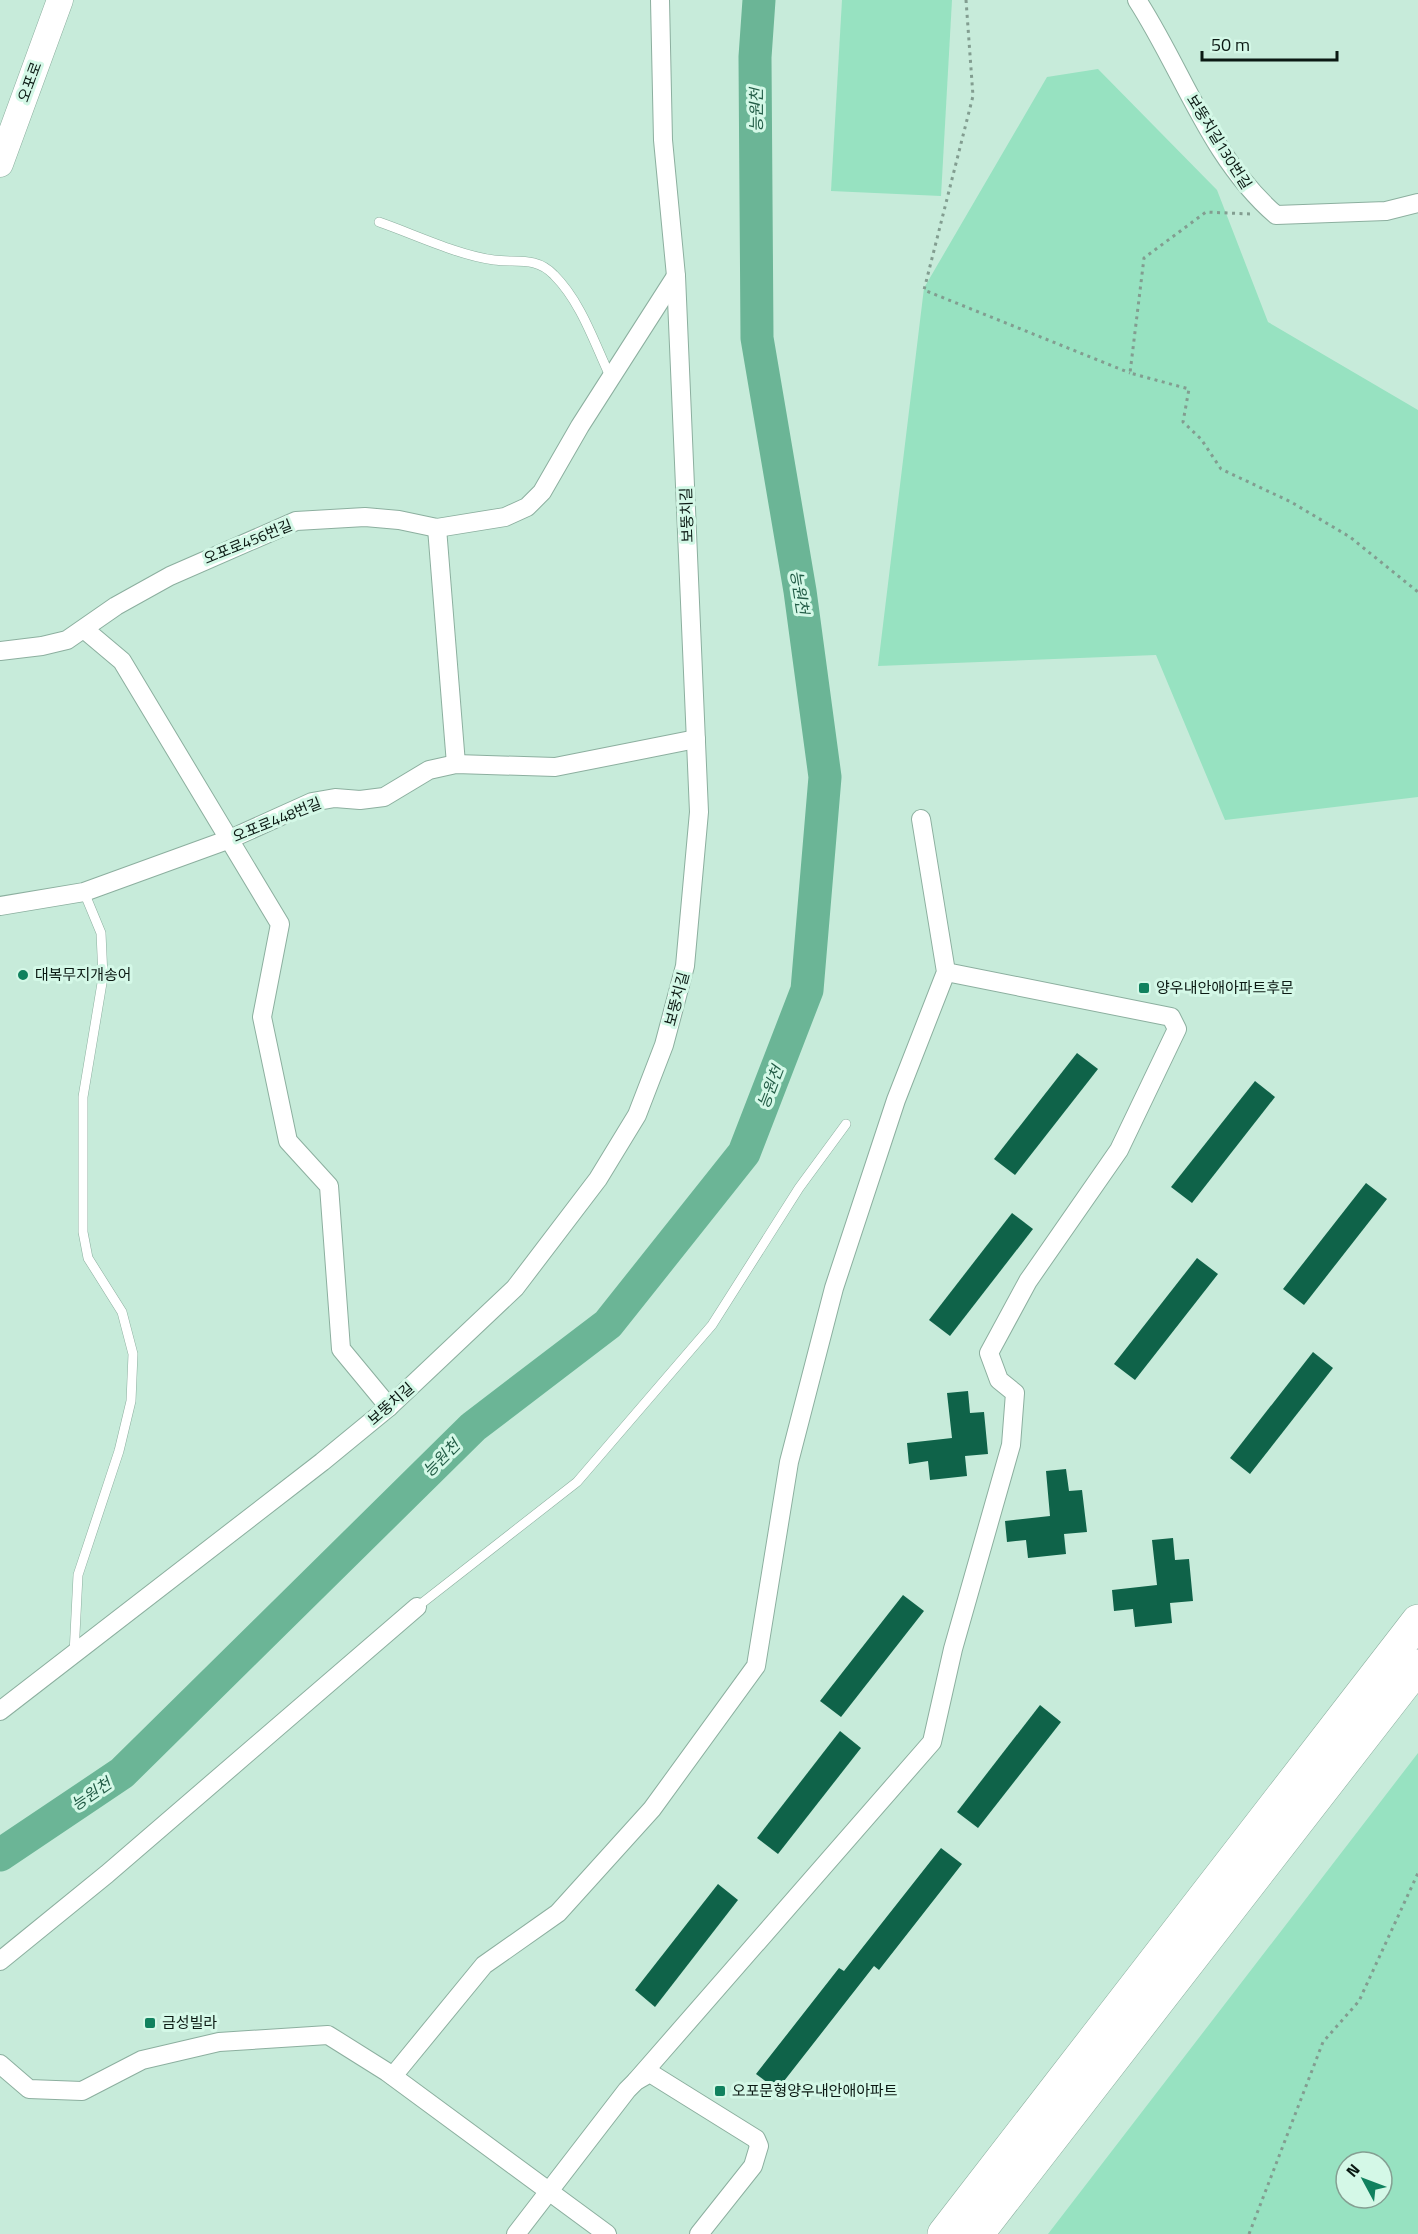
<svg xmlns="http://www.w3.org/2000/svg" width="1418" height="2234" viewBox="0 0 1418 2234" font-family="'Titillium Web','Noto Sans KR',sans-serif">
  <rect width="100%" height="100%" fill="#c7ebda"/>
  <g fill="#97e2c1" fill-rule="evenodd">
    <polygon points="842,0 952,0 941,196 831,191"/>
    <polygon points="1098,69 1217,190 1268,322 1418,410 1418,797 1225,820 1156,655 878,666 924,288 1047,77"/>
    <path d="M1418 1753V2234H1048ZM1346 2162H1382V2198H1346Z"/>
  </g>
  <g fill="none" stroke-linecap="round" stroke-linejoin="round">
    <polyline stroke="#6bb596" stroke-width="33" points="0,1855 122,1773 473,1427 608,1324 744,1153 807,990 825,777 800,591 757,338 755,57 759,0"/>
  </g>
  <g fill="#0f6349">
    <polygon points="1077,1053 1098,1069 1015,1175 994,1159"/>
    <polygon points="1255,1081 1275,1097 1192,1203 1171,1187"/>
    <polygon points="1366,1183 1387,1199 1304,1305 1283,1289"/>
    <polygon points="1012,1213 1033,1229 950,1336 929,1320"/>
    <polygon points="1197,1258 1218,1274 1135,1380 1114,1364"/>
    <polygon points="1313,1352 1333,1368 1250,1474 1230,1458"/>
    <polygon points="968,1391 970,1413 984,1412 988,1454 965,1456 967,1476 930,1480 928,1461 909,1464 907,1443 952,1438 947,1393"/>
    <polygon points="1066,1469 1069,1491 1082,1490 1087,1532 1064,1534 1066,1554 1028,1558 1026,1540 1007,1542 1005,1521 1050,1516 1046,1471"/>
    <polygon points="1173,1538 1175,1560 1189,1559 1193,1601 1170,1603 1172,1623 1135,1627 1133,1609 1114,1611 1112,1590 1157,1585 1152,1540"/>
    <polygon points="903,1595 924,1611 841,1717 820,1701"/>
    <polygon points="1040,1705 1061,1722 978,1828 957,1812"/>
    <polygon points="840,1731 861,1748 778,1854 757,1838"/>
    <polygon points="941,1848 962,1864 879,1970 874,1966 777,2090 756,2074 839,1968 844,1971"/>
    <polygon points="718,1884 738,1900 655,2007 635,1990"/>
  </g>
  <g fill="none" stroke-linecap="round" stroke-linejoin="round">
    <g stroke="#8caf9f" stroke-width="10">
      <g id="lane">
        <path d="M379 222C414 234 457 255 494 260 516 263 536 256 554 275 581 302 594 342 610 376"/>
        <polyline points="417,1607 577,1482 712,1325 799,1188 846,1124"/>
        <polyline points="74,1654 78,1575 119,1451 131,1401 133,1354 122,1312 88,1258 83,1232 83,1097 103,977 101,933 84,892"/>
      </g>
    </g>
    <g stroke="#8caf9f" stroke-width="20">
      <g id="street">
        <path d="M1137 0C1183 71 1210 158 1276 215L1386 211 1418 203"/>
        <polyline points="437,528 456,764"/>
        <polyline points="84,629 122,661 280,924 262,1017 288,1141 329,1186 341,1349 389,1407"/>
        <polyline points="0,651 42,646 67,640 116,606 170,576 296,521 365,517 399,520 437,528 505,517 527,507 542,492 580,426 676,276"/>
        <polyline points="0,906 84,892 230,839 312,802 335,798 360,800 384,797 429,770 456,764 555,767 696,739"/>
        <polyline points="0,1711 322,1462 389,1407 515,1288 598,1179 637,1115 664,1045 685,966 699,812 676,276 663,140 660,0"/>
        <polyline points="0,1961 107,1874 417,1607"/>
        <polyline points="0,2064 29,2089 82,2091 142,2060 219,2042 328,2035 387,2072 607,2234"/>
        <polyline points="393,2076 484,1965 558,1913 652,1809 756,1666 789,1462 834,1288 896,1100 946,972 921,819"/>
        <polyline points="636,2081 932,1742 953,1649 1011,1445 1015,1393 999,1380 989,1353 1028,1281 1119,1150 1177,1029 1171,1017 946,972"/>
        <polyline points="516,2234 627,2090 636,2081 650,2073 756,2139 759,2146 753,2166 699,2234"/>
      </g>
    </g>
    <g stroke="#8caf9f" stroke-width="27">
      <polyline id="secondary" points="0,164 60,0"/>
    </g>
    <g stroke="#8caf9f" stroke-width="34">
      <g id="highway">
        <polyline points="944,2234 1418,1621"/>
        <polyline points="977,2234 1418,1666"/>
      </g>
    </g>
    <g stroke="#829d90" stroke-width="3" stroke-dasharray="3 4.5" stroke-linecap="butt">
      <polyline points="966,0 973,96 924,290 1130,373"/>
      <polyline points="1250,214 1206,212 1144,258 1130,373 1189,389 1183,422 1201,439 1221,469 1291,502 1350,537 1418,592"/>
      <polyline points="1249,2234 1323,2042 1359,2001 1418,1873"/>
    </g>
    <use href="#lane" stroke="#fff" stroke-width="9"/>
    <use href="#street" stroke="#fff" stroke-width="18"/>
    <use href="#secondary" stroke="#fff" stroke-width="26"/>
    <use href="#highway" stroke="#fff" stroke-width="33"/>
  </g>
  <g fill="#10815e" stroke="#d4f8e7" stroke-width="2">
    <circle cx="23" cy="975" r="6"/>
    <rect x="1138" y="982" width="12" height="12" rx="3"/>
    <rect x="144" y="2017" width="12" height="12" rx="3"/>
    <rect x="714" y="2085" width="12" height="12" rx="3"/>
  </g>
  <g text-anchor="middle" stroke-width="6" stroke-linejoin="round" paint-order="stroke">
    <g font-size="15" fill="#0b1913" stroke="#d4f8e7">
      <text transform="translate(30 82) rotate(-70)" y="5">오포로</text>
      <text transform="translate(1219 142) rotate(58)" y="5">보뚱치길130번길</text>
      <text transform="translate(687 515) rotate(-92)" y="5">보뚱치길</text>
      <text transform="translate(248 542) rotate(-22)" y="5">오포로456번길</text>
      <text transform="translate(277 820) rotate(-22)" y="5">오포로448번길</text>
      <text transform="translate(677 999) rotate(-75)" y="5">보뚱치길</text>
      <text transform="translate(391 1404) rotate(-41)" y="5">보뚱치길</text>
    </g>
    <g font-size="15" fill="#0b1913" stroke="#d4f8e7" text-anchor="start">
      <text x="35" y="980">대복무지개송어</text>
      <text x="1156" y="993">양우내안애아파트후문</text>
      <text x="162" y="2028">금성빌라</text>
      <text x="732" y="2096">오포문형양우내안애아파트</text>
    </g>
    <g font-size="16" font-style="italic" fill="#225c46" stroke="#d4f8e7">
      <text transform="translate(756 110) rotate(-90)" y="6">능원천</text>
      <text transform="translate(800 592) rotate(81)" y="6">능원천</text>
      <text transform="translate(770 1087) rotate(-69)" y="6">능원천</text>
      <text transform="translate(441 1458) rotate(-45)" y="6">능원천</text>
      <text transform="translate(91 1794) rotate(-34)" y="6">능원천</text>
    </g>
  </g>
  <g transform="translate(1364 2180) rotate(311)"><circle r="28" fill="#d4f8e7" stroke="#849f92" stroke-width="1.5"/>
  <path d="M0-4.5L10 22L0 15L-10 22Z" fill="#10815e"/>
  <text y="-9" font-size="16" font-weight="bold" text-anchor="middle" fill="#0b1913">N</text>
  </g>
  <path d="M1202 51v9h135v-9" fill="none" stroke="#0b1913" stroke-width="3"/>
  <text x="1211" y="51" font-size="18" fill="#0b1913" stroke="#d4f8e7" stroke-width="4.5" paint-order="stroke">50 m</text>
</svg>
